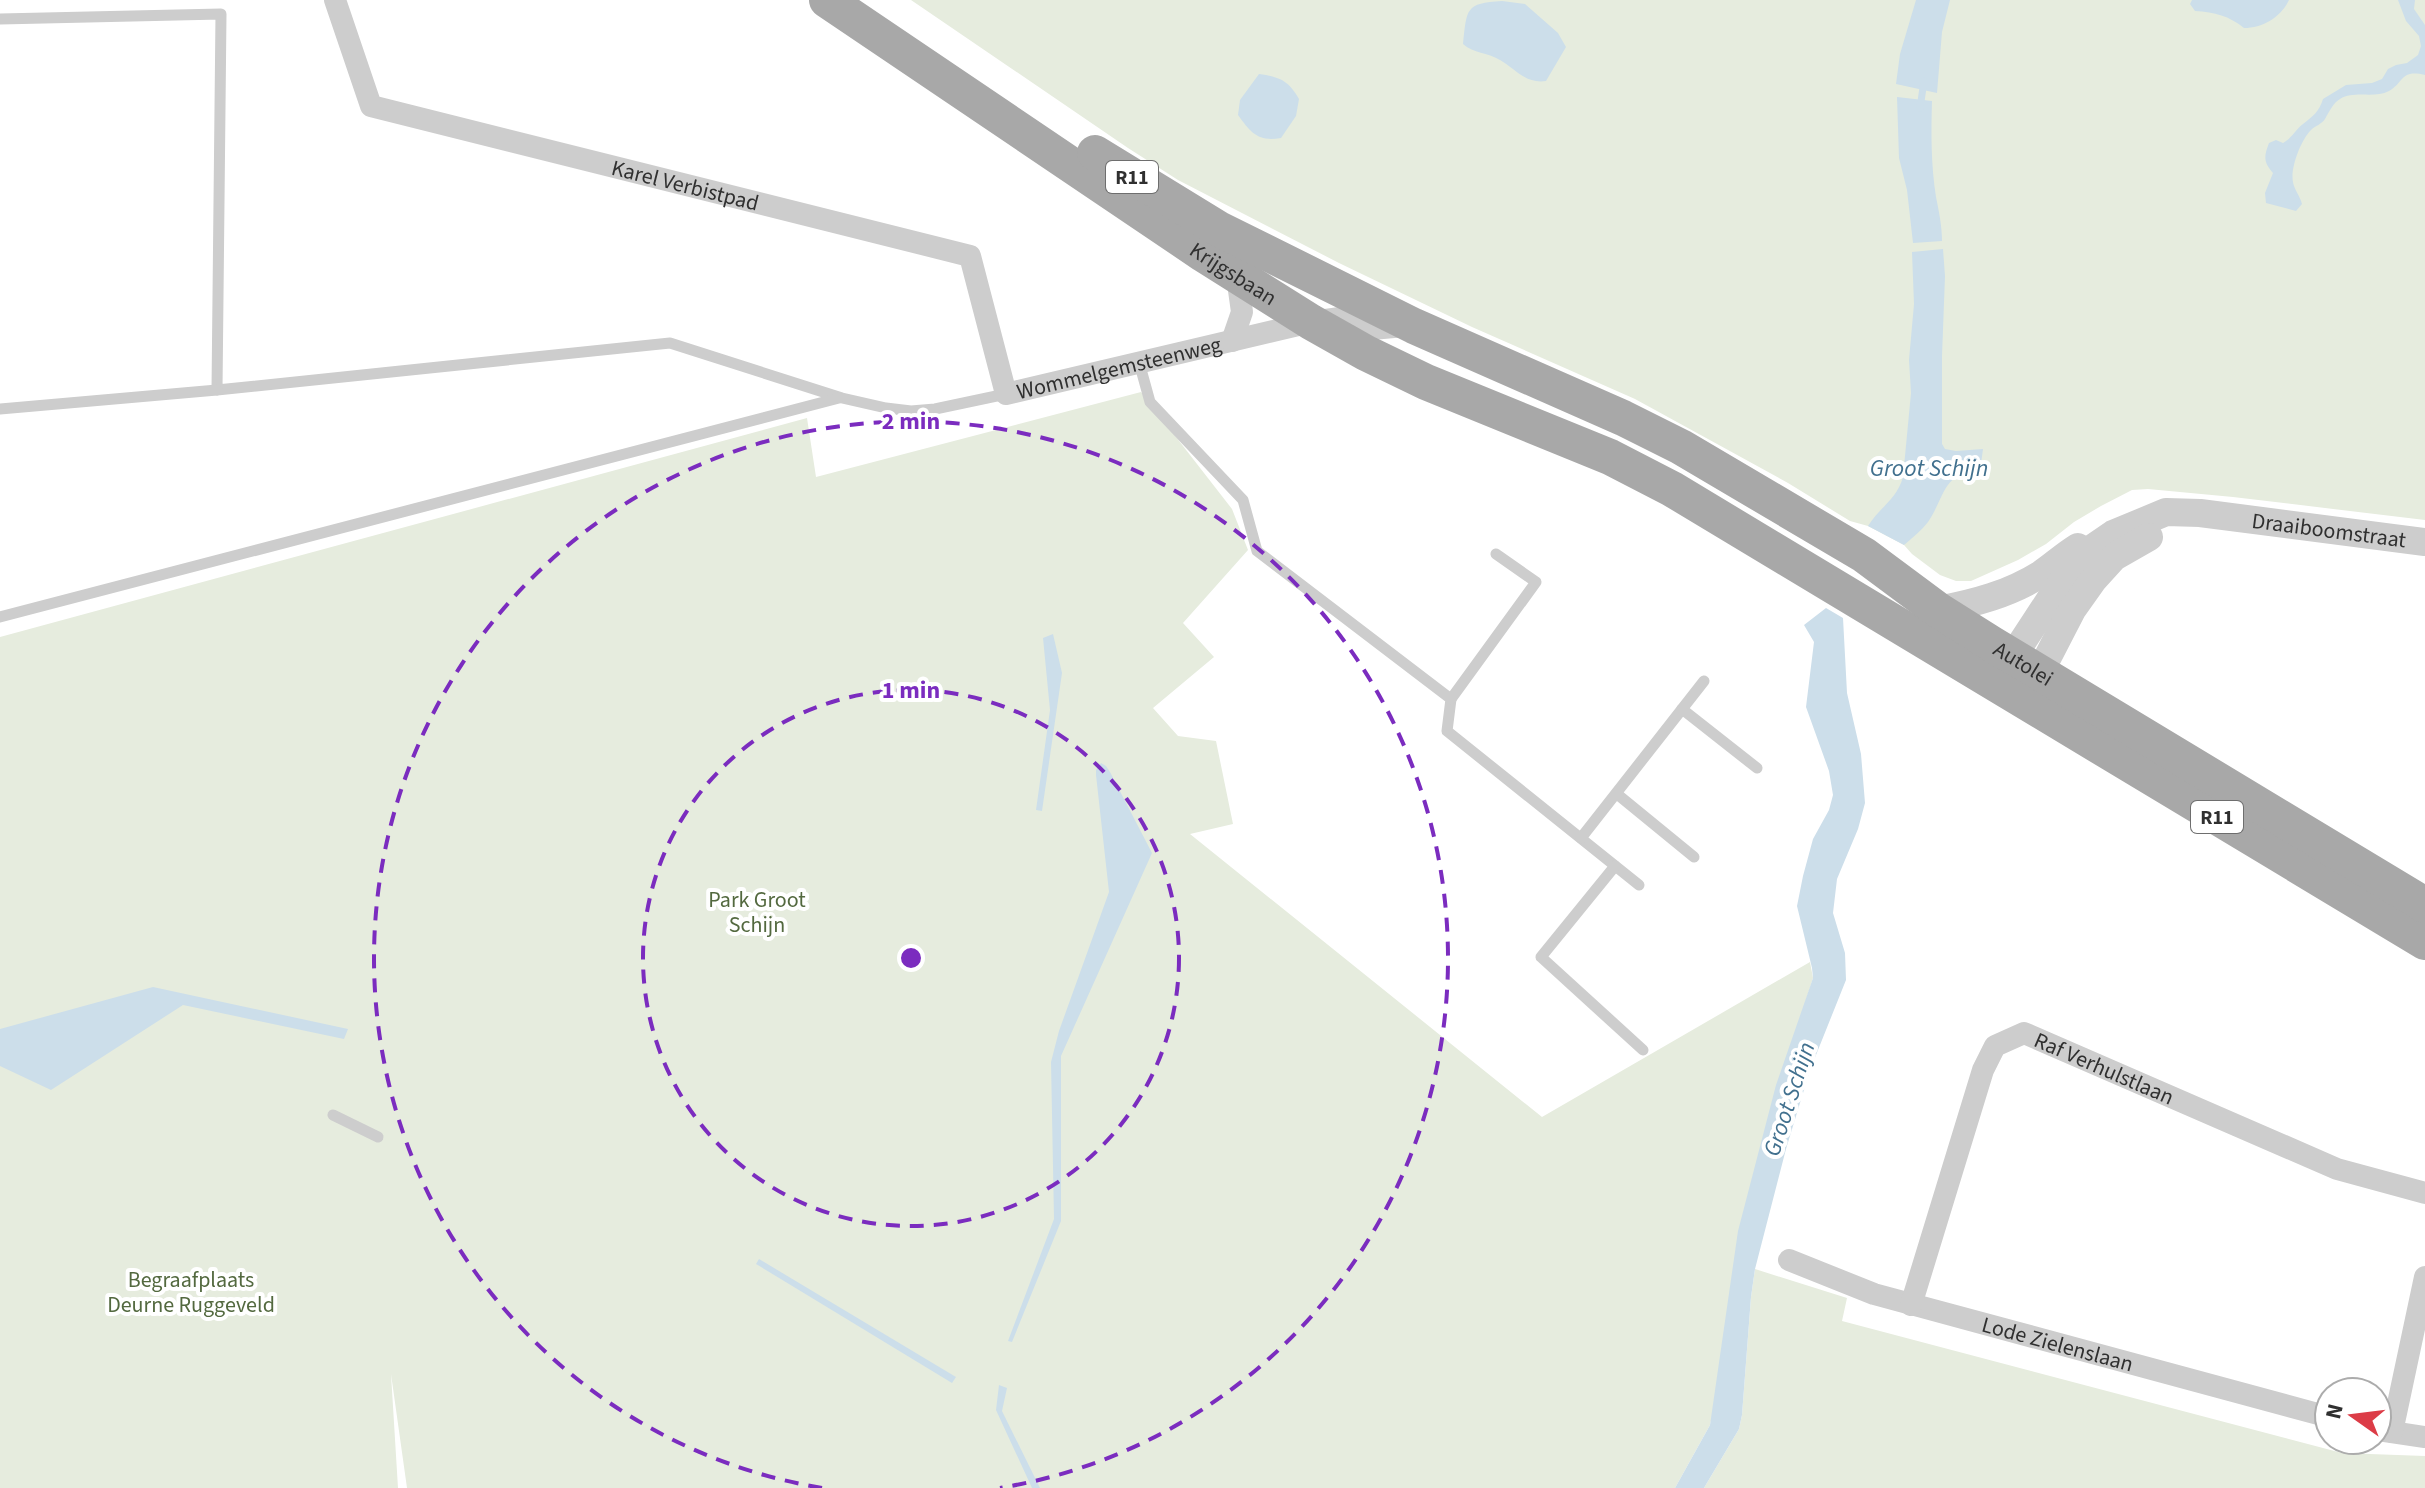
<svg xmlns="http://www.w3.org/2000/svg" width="2425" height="1488" font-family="'Source Sans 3',sans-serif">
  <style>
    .green { fill: #e6ecde }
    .water { fill: #ccdeea }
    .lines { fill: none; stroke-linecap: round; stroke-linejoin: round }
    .stream { stroke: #ccdeea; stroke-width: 7 }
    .service { stroke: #cdcdcd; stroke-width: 11 }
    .minor { stroke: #cdcdcd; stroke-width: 22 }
    .tertiary { stroke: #cdcdcd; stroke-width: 28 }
    .primary { stroke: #a8a8a8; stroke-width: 36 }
    .ring { fill: none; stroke: #7b2cbf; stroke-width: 4; stroke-dasharray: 14 10 }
    .labels { text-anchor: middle; stroke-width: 8; stroke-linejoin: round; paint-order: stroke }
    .shield { fill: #fff; stroke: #6e6e6e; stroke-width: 2 }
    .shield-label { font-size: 20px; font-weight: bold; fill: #303030 }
    .street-label { font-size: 22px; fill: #303030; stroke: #fff }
    .park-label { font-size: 22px; fill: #53693f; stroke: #fff }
    .water-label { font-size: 24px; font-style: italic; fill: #41708e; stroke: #fff }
    .centre { fill: #7b2cbf; stroke: #fff; stroke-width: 4 }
    .ring-label { font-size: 24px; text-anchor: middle; font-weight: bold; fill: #7b2cbf; stroke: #fff; stroke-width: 8; stroke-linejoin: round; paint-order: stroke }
  </style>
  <rect width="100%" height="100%" fill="#fff"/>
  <g class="green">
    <polygon points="911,0 2425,0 2425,520 2233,497 2148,489 2132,490 2101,506 2074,522 2046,544 2018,560 1971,581 1956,581 1940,575 1912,554 1904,545 1868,526 1850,521 1788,483 1635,399 1472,327 1339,263 1178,180 1128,148"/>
    <polygon points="1141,392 1232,509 1248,550 1183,623 1214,657 1153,708 1178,736 1216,741 1233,824 1190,834 1542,1117 1810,962 1813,978 1798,1025 1710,1425 1675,1488 407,1488 391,1374 398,1488 0,1488 0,637 807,418 816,477"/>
    <polygon points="1755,1269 1847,1298 1842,1321 2342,1453 2425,1456 2425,1488 1704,1488 1739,1429 1742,1415 1751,1297"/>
  </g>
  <g class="water">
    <polygon points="1916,0 1950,0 1942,32 1937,93 1896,84 1900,54"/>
    <path d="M2192,0H2289C2281,17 2263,28 2244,28C2229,16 2215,12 2195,11L2190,4Z"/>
    <path d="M2398,0H2415L2414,9L2425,25V75C2400,69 2404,83 2389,91C2374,99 2355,90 2340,99C2333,103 2329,112 2325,119C2322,124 2315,126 2311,130C2301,140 2290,168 2293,182C2294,189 2300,196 2302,204L2296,211L2266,203L2265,193L2273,173C2263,162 2264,156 2269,143L2276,140L2283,143C2292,138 2295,130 2303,124C2313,116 2319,112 2323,99L2346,85L2372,83L2382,79L2388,69L2396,65L2407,63L2418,55L2421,46L2419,36L2406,21Z"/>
    <path d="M1502,1L1525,4L1558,33L1566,47L1546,81C1525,84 1516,69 1500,60C1487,52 1474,54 1463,44C1467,9 1465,3 1502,1Z"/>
    <path d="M1259,74C1280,77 1288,80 1299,99L1296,116L1281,138C1258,142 1251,133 1238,115L1240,100Z"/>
    <path d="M1897,97L1932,101C1931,133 1931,165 1936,197C1939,212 1942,226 1942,241L1913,243L1907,190L1899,158Z"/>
    <path d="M1943,249L1945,276L1942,356V444L1945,449L1956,451L1983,449L1980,471C1943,471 1945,497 1928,522C1921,531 1912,538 1904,545L1868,526C1880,507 1897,499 1903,477L1911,393L1909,360L1914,304L1912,252Z"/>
    <polygon points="1826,608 1843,618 1847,693 1861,754 1865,803 1858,829 1837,879 1833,913 1845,953 1846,980 1810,1070 1786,1149 1755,1269 1751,1297 1742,1415 1739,1429 1704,1488 1675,1488 1710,1425 1738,1231 1776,1085 1813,978 1812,968 1797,906 1803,876 1813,839 1829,810 1833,795 1829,771 1806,707 1814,642 1804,625"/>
    <polygon points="1053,634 1062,673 1042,811 1036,810 1050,710 1043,638"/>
    <polygon points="1101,763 1106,766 1110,772 1152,853 1061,1056 1061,1221 1012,1342 1008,1341 1054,1219 1051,1062 1059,1031 1109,892 1096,775 1096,770"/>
    <polygon points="153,987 348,1029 344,1039 183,1005 51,1090 0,1066 0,1029"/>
    <polygon points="759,1259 956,1377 952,1383 756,1264"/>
    <polygon points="999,1385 1007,1388 1002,1411 1040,1488 1032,1488 996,1410"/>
  </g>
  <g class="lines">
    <polyline class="stream" points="1920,108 1924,81"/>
    <g class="service">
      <polyline points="0,19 221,14 217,390 670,343 842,398 886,408 911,411 935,409 1006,394"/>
      <polyline points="1139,362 1150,402 1243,500 1257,551 1451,699 1447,731 1639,885"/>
      <polyline points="0,409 217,390"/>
      <polyline points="0,617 839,398"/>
      <polyline points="1451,699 1536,582 1496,554"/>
      <polyline points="1682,709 1757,768"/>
      <polyline points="1617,794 1694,857"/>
      <polyline points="1581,838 1704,681"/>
      <polyline points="1615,866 1541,957 1643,1050"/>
      <polyline points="333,1115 378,1137"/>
    </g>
    <g class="minor">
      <path id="s1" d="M335,0L371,106L970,256L1006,394L1311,322L1340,318L1351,320L1372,329L1405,326"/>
      <polyline points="1232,341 1242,312 1237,276"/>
      <path id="s2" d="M1789,1260L1874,1294L2329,1417"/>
      <path id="s3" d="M1911,1305L1983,1070L1995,1046L2024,1033L2337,1169L2425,1193"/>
      <polyline points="2378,1430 2425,1437"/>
      <polyline points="2392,1432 2425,1277"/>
    </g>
    <g class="tertiary">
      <path d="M1938,610C1975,603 2009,594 2041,574C2054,565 2065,555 2078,547"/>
      <path id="s4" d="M2011,677L2013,656L2066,575L2094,547L2113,534L2166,512L2200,513L2425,542"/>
      <polyline points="2023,683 2040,672 2072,610 2094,579 2114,557 2149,537"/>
    </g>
    <g class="primary">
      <path id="s5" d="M827,0L1203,254L1311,322L1366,353L1426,382L1610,457L1672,489L2425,942"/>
      <path id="s6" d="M1095,153L1219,229L1414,326L1623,418L1681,447L1864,555L1938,610L1992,644L2425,905"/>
    </g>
  </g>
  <g class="ring">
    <circle cx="911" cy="958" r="268"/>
    <path d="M822 1488A537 537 0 1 1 1000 1488"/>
  </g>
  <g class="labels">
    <g class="shield">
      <rect x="1106" y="161" width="52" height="32" rx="6"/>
      <rect x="2191" y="801" width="52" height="32" rx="6"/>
    </g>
    <g class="shield-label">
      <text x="1132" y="184">R11</text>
      <text x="2217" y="824">R11</text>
    </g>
    <g class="street-label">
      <text dy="8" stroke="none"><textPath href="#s1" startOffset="436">Karel Verbistpad</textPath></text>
      <text dy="8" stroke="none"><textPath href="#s5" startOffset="490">Krijgsbaan</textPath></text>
      <text dy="8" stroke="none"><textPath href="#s1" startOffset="988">Wommelgemsteenweg</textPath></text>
      <text dy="8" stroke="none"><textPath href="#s4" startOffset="402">Draaiboomstraat</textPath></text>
      <text dy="8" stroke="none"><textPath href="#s6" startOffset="1062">Autolei</textPath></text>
      <text dy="8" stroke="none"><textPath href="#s3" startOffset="392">Raf Verhulstlaan</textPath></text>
      <text dy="8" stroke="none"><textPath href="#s2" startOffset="282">Lode Zielenslaan</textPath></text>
    </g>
    <g class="park-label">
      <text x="757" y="907">Park Groot<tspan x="757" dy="25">Schijn</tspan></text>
      <text x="191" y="1287">Begraafplaats<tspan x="191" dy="25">Deurne Ruggeveld</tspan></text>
    </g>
    <g class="water-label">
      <text x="1929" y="476">Groot Schijn</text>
      <text transform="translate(1789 1099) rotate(-72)" y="8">Groot Schijn</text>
    </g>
  </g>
  <circle cx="911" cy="958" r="12" class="centre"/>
  <g class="ring-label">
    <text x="911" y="429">2 min</text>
    <text x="911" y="698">1 min</text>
  </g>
  <g transform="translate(2353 1416) rotate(284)"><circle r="38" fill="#ffffff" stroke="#acacac" stroke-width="2"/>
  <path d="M0-6L14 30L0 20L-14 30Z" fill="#dc3c47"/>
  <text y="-12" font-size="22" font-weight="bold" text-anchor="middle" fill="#303030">N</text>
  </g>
</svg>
